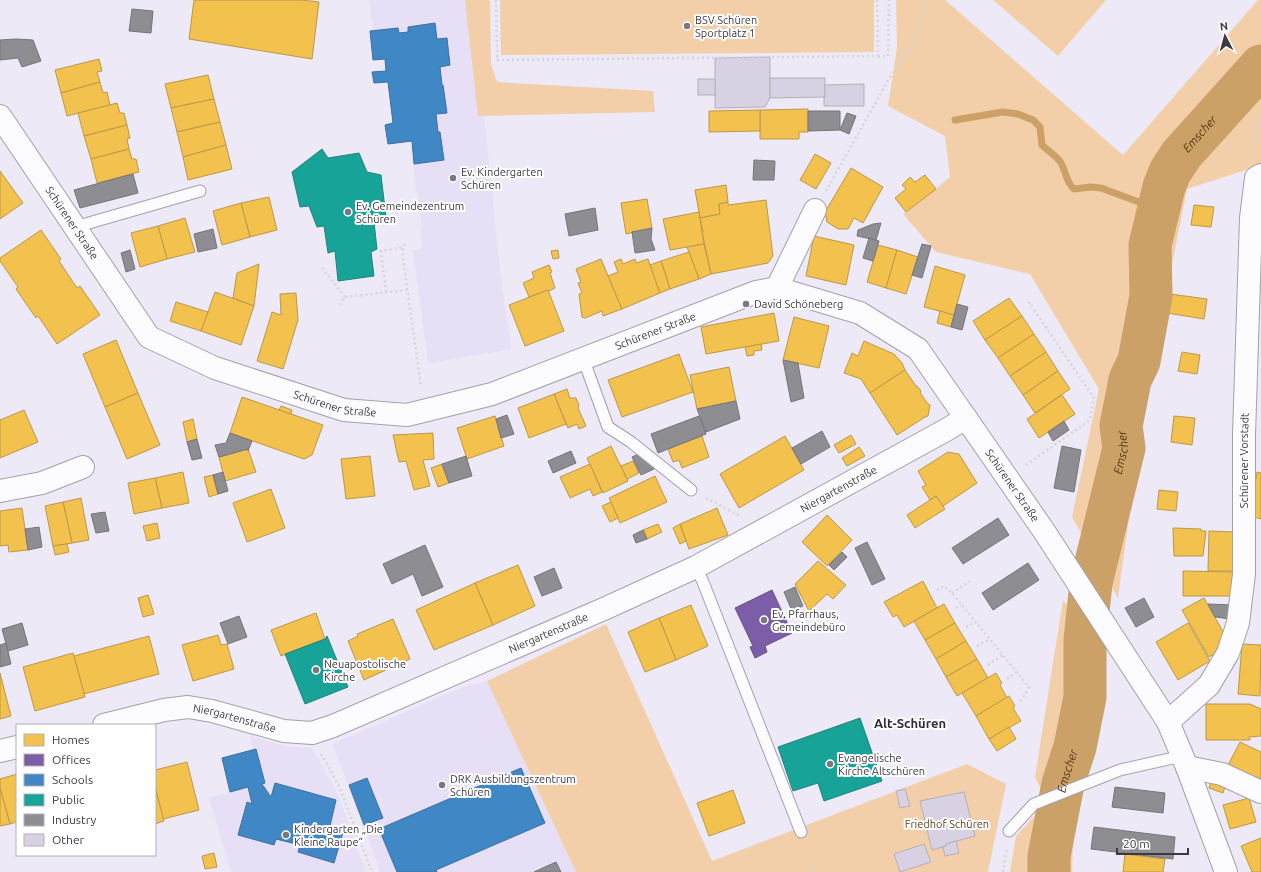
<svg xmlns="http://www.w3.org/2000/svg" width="1261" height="872" font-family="Ubuntu,sans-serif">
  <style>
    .built { fill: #e6dff5 }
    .green { fill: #f2cfa8 }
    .homes { fill: #f2c14e; stroke: #bb984a }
    .offices { fill: #7b5ea7; stroke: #685389 }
    .schools { fill: #3f88c5; stroke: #3e709e }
    .public { fill: #17a398; stroke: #22837e }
    .industry { fill: #8d8d92; stroke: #75747a }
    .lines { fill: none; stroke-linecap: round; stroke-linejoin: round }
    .stream { stroke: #cba168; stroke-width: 7 }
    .river { stroke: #cba168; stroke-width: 43 }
    .building { fill: #d8d1e3; stroke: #b3b0ba }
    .service-casing { stroke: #a4a0aa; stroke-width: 13 }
    .minor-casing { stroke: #a4a0aa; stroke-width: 24 }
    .path { stroke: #d6d5d8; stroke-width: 2.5; stroke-dasharray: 2 3; stroke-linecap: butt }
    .service { stroke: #fcfcfe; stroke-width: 11 }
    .minor { stroke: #fcfcfe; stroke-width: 22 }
    .poi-dot { fill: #7a7781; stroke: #fff; stroke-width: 1.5 }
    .labels { text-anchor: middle; stroke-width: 4; stroke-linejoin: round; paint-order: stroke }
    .poi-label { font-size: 11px; fill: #3c3942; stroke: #fff; text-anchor: start }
    .street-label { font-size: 11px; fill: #3c3942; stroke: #fff }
    .park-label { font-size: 11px; fill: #593f1d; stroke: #fff }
    .water-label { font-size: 12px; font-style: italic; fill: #503714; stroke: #fff }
    .quarter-label { font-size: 13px; font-weight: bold; fill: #302a3b; stroke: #fff }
  </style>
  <rect width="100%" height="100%" fill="#ede9f6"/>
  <g class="built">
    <polygon points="369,0 472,0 500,270 511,349 428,363 413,250 422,248 420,228 422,227 417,192 416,192 413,164 414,163 412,142 388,144 385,125 393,123 388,82 374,83 372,72 386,71 385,59 373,60 370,31 373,31"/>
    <polygon points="487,681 576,872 380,872 364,825 332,744 463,687"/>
    <polygon points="250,736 284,746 312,748 338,794 366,872 231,872 209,798 230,792 222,758 253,750"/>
  </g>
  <g class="green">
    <polygon points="465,0 490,0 491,64 497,82 653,91 655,112 478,116"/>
    <polygon points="500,0 874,0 874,52 501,55"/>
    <polygon points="896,0 945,0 1123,155 1258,0 1261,0 1261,165 1187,189 1146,394 1118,598 1072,517 1099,389 1030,274 936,252 903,214 936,189 950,177 945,136 888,106 897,48"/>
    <polygon points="993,0 1106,0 1058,56"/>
    <polygon points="1063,600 1092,639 1089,707 1075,780 1072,872 1010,872 1016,836 1040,810 1041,789 1035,777"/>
    <polygon points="606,624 712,861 967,764 1006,784 988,872 576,872 487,681"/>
  </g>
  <g class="homes">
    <polygon points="194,0 302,0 319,2 312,59 189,39"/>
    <polygon points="99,59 102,71 97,72 100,82 61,93 55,70"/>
    <polygon points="208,75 214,99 171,108 165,84"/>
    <polygon points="100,82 103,93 107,92 110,105 67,116 61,93"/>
    <polygon points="214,99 220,122 177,132 171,108"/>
    <polygon points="117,103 120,113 124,113 127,125 84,136 78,113"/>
    <polygon points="808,109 808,132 799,132 799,139 760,139 760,110"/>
    <polygon points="760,110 760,131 709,132 709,111"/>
    <polygon points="220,122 226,145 183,157 177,132"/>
    <polygon points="127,125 130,138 127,139 129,149 91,159 84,136"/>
    <polygon points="226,145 232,169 188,180 183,157"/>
    <polygon points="129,149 132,159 136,159 139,172 97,183 91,159"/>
    <polygon points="815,154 831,163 816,189 800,180"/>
    <polygon points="851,168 883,187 863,223 854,218 848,229 838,229 827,222 825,212"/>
    <polygon points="0,171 23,203 0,219"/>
    <polygon points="925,175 936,189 906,212 895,198 906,189 902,185 910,177 915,182"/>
    <polygon points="726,185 728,202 719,204 720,214 700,218 695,190"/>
    <polygon points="269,197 277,230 250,237 241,203"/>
    <polygon points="647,199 652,228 626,234 621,203"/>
    <polygon points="766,200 773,256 768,263 711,274 702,232 703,232 700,218 720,214 719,204 728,202 728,205"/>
    <polygon points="241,203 250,237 222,245 213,211"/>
    <polygon points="1194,205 1214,207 1211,227 1191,225"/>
    <polygon points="699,212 704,244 670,250 663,219"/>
    <polygon points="185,218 195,252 167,259 158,226"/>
    <polygon points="158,226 167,259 140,267 131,233"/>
    <polygon points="41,230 61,259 59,261 77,288 80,286 100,315 57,344 38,316 36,318 16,289 18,287 0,261 0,258"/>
    <polygon points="814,236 854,245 846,285 806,276"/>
    <polygon points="704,244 711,274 699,279 687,247"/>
    <polygon points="878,245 897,250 886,288 867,282"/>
    <polygon points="558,250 559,258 553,259 551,251"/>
    <polygon points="897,250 918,257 906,294 886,288"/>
    <polygon points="689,252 699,279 670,289 661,261"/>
    <polygon points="601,259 622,309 603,316 602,311 585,318 582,317 579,294 582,293 578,283 581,282 576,269"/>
    <polygon points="621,259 623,264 635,259 636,263 648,259 660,293 622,309 608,276 618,272 614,262"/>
    <polygon points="661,261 670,289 660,293 650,265"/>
    <polygon points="259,264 254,306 233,298 237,273"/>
    <polygon points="549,265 552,272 550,273 555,288 549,291 548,290 529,297 523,283 534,278 532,272"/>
    <polygon points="935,266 965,275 954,315 924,307"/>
    <polygon points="548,290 564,331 525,346 509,305"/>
    <polygon points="215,292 254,306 241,345 201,331"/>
    <polygon points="296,293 298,320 283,369 257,361 272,312 281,315 280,294"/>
    <polygon points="1170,294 1207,299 1204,319 1167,313"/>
    <polygon points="1009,298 1022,316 985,340 973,321"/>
    <polygon points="176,302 208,312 201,331 170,321"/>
    <polygon points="940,311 954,315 951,327 937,323"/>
    <polygon points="774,313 779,341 706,354 701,327"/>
    <polygon points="1022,316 1034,334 998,358 985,340"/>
    <polygon points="794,317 829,326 819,368 783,360"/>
    <polygon points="1034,334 1046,352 1010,376 998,358"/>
    <polygon points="116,340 138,393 105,407 83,354"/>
    <polygon points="864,341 894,354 902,363 905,370 870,393 861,379 844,373 852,353 858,356"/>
    <polygon points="761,344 762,350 754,351 754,355 747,356 745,347"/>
    <polygon points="1046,352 1058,371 1023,395 1010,376"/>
    <polygon points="1182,352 1200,355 1197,374 1178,371"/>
    <polygon points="679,354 693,392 622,417 608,380"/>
    <polygon points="729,367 736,401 697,409 690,375"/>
    <polygon points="905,370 916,386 917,386 921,391 920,392 927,403 930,405 928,416 925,417 897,435 870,393"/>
    <polygon points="1058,371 1070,389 1035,413 1023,395"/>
    <polygon points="567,389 570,398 576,398 579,405 578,408 586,426 579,429 577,424 568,428 554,394"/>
    <polygon points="138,393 160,445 127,459 105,407"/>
    <polygon points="554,394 566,424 529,438 518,408"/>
    <polygon points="1062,395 1075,414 1039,438 1027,419"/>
    <polygon points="242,397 323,425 312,455 304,459 230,433"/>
    <polygon points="281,406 292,410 291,414 279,410"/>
    <polygon points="24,410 38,442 0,458 0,420"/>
    <polygon points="495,416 504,446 467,459 457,428"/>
    <polygon points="1174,416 1195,418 1192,445 1171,442"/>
    <polygon points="193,419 197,439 187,442 183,422"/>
    <polygon points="433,433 434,459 423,460 430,486 414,490 406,461 399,462 393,435"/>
    <polygon points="851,435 856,444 839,453 834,445"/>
    <polygon points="702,436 709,457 682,468 679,460 673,462 668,449"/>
    <polygon points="785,436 804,470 739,508 720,474"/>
    <polygon points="611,446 628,481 603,493 587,458"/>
    <polygon points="859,447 865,456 847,466 842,458"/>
    <polygon points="248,449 256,472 225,481 219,457"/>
    <polygon points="948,452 959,454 977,483 943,506 936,496 930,500 922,487 926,485 918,471"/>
    <polygon points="370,456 375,496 346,499 341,459"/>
    <polygon points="633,461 639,473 627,479 621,466"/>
    <polygon points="442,464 449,483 438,487 431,468"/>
    <polygon points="590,464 602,492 593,496 590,489 570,498 560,477"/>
    <polygon points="183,472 189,503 162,508 155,478"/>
    <polygon points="1257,472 1261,473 1261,519 1250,516"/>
    <polygon points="213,475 218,494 209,497 204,477"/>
    <polygon points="655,476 667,502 620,523 609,498"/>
    <polygon points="155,478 162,508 134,514 128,483"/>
    <polygon points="271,489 285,528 247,542 233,503"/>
    <polygon points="1159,490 1178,492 1176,511 1157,509"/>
    <polygon points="936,496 945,509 915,528 907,515"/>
    <polygon points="81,498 89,540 72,543 63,502"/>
    <polygon points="63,502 72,543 53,546 45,506"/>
    <polygon points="611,502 618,518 610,522 602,506"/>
    <polygon points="22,508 28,550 9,552 8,545 0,546 0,511"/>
    <polygon points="717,508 728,535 689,549 680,524"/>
    <polygon points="827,515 852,540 827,566 802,542"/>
    <polygon points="157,523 160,538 147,541 143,526"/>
    <polygon points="658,524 662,532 647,539 643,530"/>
    <polygon points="680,524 686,541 680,544 673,528"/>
    <polygon points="1173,528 1201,529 1201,531 1206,531 1203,556 1174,556"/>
    <polygon points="1209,531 1236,532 1236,571 1208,571"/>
    <polygon points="67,544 69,552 55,555 53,546"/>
    <polygon points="818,561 846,585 833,599 827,594 809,611 795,584"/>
    <polygon points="518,565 535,606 493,625 475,583"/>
    <polygon points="1183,571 1233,572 1233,596 1183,596"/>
    <polygon points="923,581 937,608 904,627 897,615 893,617 884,602"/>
    <polygon points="475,583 493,625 434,650 416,610"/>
    <polygon points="148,595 154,614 143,617 138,598"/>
    <polygon points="1204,598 1226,637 1222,649 1209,657 1182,610"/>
    <polygon points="944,604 955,623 925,640 914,621"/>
    <polygon points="691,605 708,646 676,660 659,618"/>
    <polygon points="316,613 325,639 281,656 271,630"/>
    <polygon points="659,618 676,660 645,672 628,632"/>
    <polygon points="393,619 410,659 364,680 348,641 358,636 357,634"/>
    <polygon points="955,623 966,641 936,659 925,640"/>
    <polygon points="1188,623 1210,661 1178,680 1156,642"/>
    <polygon points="218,635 221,645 227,644 234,669 193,681 182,645"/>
    <polygon points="149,636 159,674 84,694 74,656"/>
    <polygon points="966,641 977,659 946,677 936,659"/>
    <polygon points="1242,644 1261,645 1260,696 1238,694"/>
    <polygon points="73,653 85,697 35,711 23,667"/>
    <polygon points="977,659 988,678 957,696 946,677"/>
    <polygon points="0,673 11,716 0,719"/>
    <polygon points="996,673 1002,683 1000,685 1007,698 976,716 962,693"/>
    <polygon points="1009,696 1015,706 1013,708 1021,721 989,739 976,716"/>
    <polygon points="1206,704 1250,704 1261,709 1261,736 1249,737 1250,740 1206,740"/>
    <polygon points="1009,727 1016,739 997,751 989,739"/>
    <polygon points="1240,742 1261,752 1261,786 1226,769"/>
    <polygon points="187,762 199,810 163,819 155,785 155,770"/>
    <polygon points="17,774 17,822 10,824 0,788 0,779"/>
    <polygon points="1212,779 1226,784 1223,793 1209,788"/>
    <polygon points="155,787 164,821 155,824"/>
    <polygon points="0,788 10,824 0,826"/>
    <polygon points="733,790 745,823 709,836 697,803"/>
    <polygon points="1249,798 1256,822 1230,829 1223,805"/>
    <polygon points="1261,838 1261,872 1252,872 1241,846"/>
    <polygon points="214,853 217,867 205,869 202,856"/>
    <polygon points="1125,854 1165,859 1163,872 1123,872"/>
  </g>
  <polygon class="offices" points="772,590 792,633 765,646 767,652 755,658 750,647 753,646 735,608"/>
  <g class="schools">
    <polygon points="435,23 437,39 447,38 450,65 440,67 442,85 443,85 447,113 436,114 438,132 440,132 444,160 414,164 412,141 388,144 385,125 393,123 388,82 374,83 372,72 386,71 385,59 373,60 370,31 398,28 399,33 408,32 408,27"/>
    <polygon points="256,749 265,783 262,784 271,797 275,783 336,800 330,826 344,829 334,863 298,852 300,845 276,839 274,845 238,835 247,802 252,804 248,787 230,792 222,758"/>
    <polygon points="521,768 545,823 436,870 437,872 397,872 379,829"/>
    <polygon points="367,778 383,818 364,825 349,785"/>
  </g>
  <g class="public">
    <polygon points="322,149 328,158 359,153 367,172 381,175 386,217 374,222 377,249 371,252 374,276 338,281 335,251 328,253 324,226 317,227 309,206 300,207 292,172"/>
    <polygon points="327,636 348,687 305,704 285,654 325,639"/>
    <polygon points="860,718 882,781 824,801 818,783 793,791 778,747"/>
  </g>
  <g class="industry">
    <polygon points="132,9 153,11 151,33 129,31"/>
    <polygon points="16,39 33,40 41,61 22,67 18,58 0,60 0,40"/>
    <polygon points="808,111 840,111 840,130 808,131"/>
    <polygon points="847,113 856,116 849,134 840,130"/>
    <polygon points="754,160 775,161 774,180 753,180"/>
    <polygon points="133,174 138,193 80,208 74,190"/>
    <polygon points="595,208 598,230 569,236 565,214"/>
    <polygon points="881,223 876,240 857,236 858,230 873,224"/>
    <polygon points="652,228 651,239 655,250 635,253 632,232"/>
    <polygon points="213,229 217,248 198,252 194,234"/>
    <polygon points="869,238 879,241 873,261 863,258"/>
    <polygon points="922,244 931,246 922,278 912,275"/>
    <polygon points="130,250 135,269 126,272 121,253"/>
    <polygon points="957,304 968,307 962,330 951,327"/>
    <polygon points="783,360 798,363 804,398 791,402"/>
    <polygon points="736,401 740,419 706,432 697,409"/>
    <polygon points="507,415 514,434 501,438 496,419"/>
    <polygon points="699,416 706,434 658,453 651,434"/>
    <polygon points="1064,421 1069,430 1053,441 1048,432"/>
    <polygon points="822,431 830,447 801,464 792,448"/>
    <polygon points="230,433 252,441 248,451 248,449 219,457 215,445 226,443"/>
    <polygon points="197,439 202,458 192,460 187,442"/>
    <polygon points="1062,446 1081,450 1074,492 1054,488"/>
    <polygon points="571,451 576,463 553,473 548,461"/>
    <polygon points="641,453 654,469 641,475 632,457"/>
    <polygon points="466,456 472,476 449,483 442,464"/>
    <polygon points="223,472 228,491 218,494 213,475"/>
    <polygon points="105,512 109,531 96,533 91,514"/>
    <polygon points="998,518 1009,535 963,564 952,548"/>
    <polygon points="39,527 42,547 28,550 25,529"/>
    <polygon points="643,530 647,539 636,543 633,535"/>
    <polygon points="867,542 885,579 872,585 855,548"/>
    <polygon points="425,545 443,587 422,596 413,574 392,584 383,564"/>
    <polygon points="842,552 847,557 834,570 829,565"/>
    <polygon points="1028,563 1039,580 993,610 982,593"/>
    <polygon points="554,568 562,588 542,596 534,577"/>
    <polygon points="795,587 803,606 792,611 784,592"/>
    <polygon points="1144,598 1154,617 1136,627 1125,608"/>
    <polygon points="1208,604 1232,605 1231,619 1215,617"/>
    <polygon points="239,616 247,637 228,644 220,623"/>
    <polygon points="22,623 28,645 8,651 2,629"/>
    <polygon points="6,643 11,664 0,667 0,645"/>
    <polygon points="1115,787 1165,793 1163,813 1112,807"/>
    <polygon points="1094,827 1175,837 1173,859 1091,849"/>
    <polygon points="556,862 561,872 534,872"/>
  </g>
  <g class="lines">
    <path class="stream" d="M955,120L1003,112L1018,114L1033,120L1040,127L1042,145C1048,151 1057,156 1061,163C1066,171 1066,183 1074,189L1091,187L1101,188L1158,209"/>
    <path class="river" id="s1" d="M1049,872V856L1063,784L1075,747L1085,697V640L1091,583L1124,448L1121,426L1130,380L1139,361L1151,296L1150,245L1164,187L1170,172L1181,155L1261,66"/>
  </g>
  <g class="building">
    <polygon points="770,57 770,98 765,107 715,108 715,58"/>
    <polygon points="770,78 825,78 825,97 770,98"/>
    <rect x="698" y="79" width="17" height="16"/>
    <polygon points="864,84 864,106 824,106 824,97 825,97 825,85"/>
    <polygon points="905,789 910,806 900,808 896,791"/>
    <polygon points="964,792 975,836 946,844 946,846 932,850 920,801"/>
    <polygon points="956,841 959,853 945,856 943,847 946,846 946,844"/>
    <polygon points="924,844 931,862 900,872 894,854"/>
  </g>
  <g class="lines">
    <defs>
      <g id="service">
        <polyline points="75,227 200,191"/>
        <polyline points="583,358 608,427 631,442 691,490"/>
        <polyline points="696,567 703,582 801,832"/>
        <polyline points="1009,831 1034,804 1120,770 1182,756"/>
      </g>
      <g id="minor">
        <path id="s2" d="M0,116L149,337L215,368L344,410L407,415L492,394L756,292L777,288L860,313L918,349L1044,531L1168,722L1187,767L1226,872"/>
        <polyline points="777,288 815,210"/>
        <polyline points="0,491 42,483 83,467"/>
        <path id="s3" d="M1168,722L1209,685L1228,653L1238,623L1244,574V435L1251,218L1256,178L1261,175"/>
        <path id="s4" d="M104,725L164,710L188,707L212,711L284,731L312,733L333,726L606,608L696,567L946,430L966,418"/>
        <polyline points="0,751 17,747"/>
        <polyline points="1187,767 1222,774 1261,792"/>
      </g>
    </defs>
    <use href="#service" class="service-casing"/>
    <use href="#minor" class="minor-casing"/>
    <g class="path">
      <polyline points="496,0 497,60 878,56 877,0"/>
      <polyline points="878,56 888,56 889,0"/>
      <polyline points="1253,153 1255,132 1261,116"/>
      <polyline points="826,191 894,70 914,43 925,0"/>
      <polyline points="405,244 402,251 421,387"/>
      <polyline points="322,268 345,297"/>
      <polyline points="386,292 381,251 404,247"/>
      <polyline points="340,305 345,297 407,290"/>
      <polyline points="1026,465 1090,420 1094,398 1028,301"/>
      <polyline points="706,498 740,516"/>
      <polyline points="937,590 944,586 952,593 1029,687 1019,704"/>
      <polyline points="952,593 970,581"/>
      <polyline points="956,608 961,605"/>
      <polyline points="966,627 975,622"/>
      <polyline points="977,646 990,639"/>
      <polyline points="988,665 1003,655"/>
      <polyline points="1007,679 1016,672"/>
      <polyline points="321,754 339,786 372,872"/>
      <polyline points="813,869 814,872"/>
      <polyline points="1003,872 1007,847"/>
    </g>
    <use href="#service" class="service"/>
    <use href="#minor" class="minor"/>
  </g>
  <g class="poi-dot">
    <circle cx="687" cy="26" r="4"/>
    <circle cx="453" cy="178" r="4"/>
    <circle cx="348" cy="212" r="4"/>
    <circle cx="746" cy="304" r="4"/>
    <circle cx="764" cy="620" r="4"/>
    <circle cx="316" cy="670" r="4"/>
    <circle cx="830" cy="764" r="4"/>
    <circle cx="442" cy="785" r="4"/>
    <circle cx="286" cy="835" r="4"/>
  </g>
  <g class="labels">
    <g class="poi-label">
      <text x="695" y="24">BSV Schüren<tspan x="695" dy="13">Sportplatz 1</tspan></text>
      <text x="461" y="176">Ev. Kindergarten<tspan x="461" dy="13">Schüren</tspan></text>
      <text x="356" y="210">Ev. Gemeindezentrum<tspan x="356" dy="13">Schüren</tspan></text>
      <text x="754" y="308">David Schöneberg</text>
      <text x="772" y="618">Ev. Pfarrhaus,<tspan x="772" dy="13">Gemeindebüro</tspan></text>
      <text x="324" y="668">Neuapostolische<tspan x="324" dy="13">Kirche</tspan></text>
      <text x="838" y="762">Evangelische<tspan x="838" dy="13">Kirche Altschüren</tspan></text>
      <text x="450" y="783">DRK Ausbildungszentrum<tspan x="450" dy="13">Schüren</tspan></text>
      <text x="294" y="833">Kindergarten „Die<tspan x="294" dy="13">Kleine Raupe“</tspan></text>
    </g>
    <g class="street-label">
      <text dy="4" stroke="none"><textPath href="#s2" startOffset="129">Schürener Straße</textPath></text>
      <text dy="4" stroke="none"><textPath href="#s2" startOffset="801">Schürener Straße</textPath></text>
      <text dy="4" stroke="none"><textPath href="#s2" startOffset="465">Schürener Straße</textPath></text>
      <text dy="4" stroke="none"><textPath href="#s3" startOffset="287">Schürener Vorstadt</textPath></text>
      <text dy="4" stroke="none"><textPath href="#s2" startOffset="1251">Schürener Straße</textPath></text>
      <text dy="4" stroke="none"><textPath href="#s4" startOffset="794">Niergartenstraße</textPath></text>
      <text dy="4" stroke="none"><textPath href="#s4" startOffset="470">Niergartenstraße</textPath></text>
      <text dy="4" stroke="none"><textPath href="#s4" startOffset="134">Niergartenstraße</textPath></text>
    </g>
    <g class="park-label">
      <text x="947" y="828">Friedhof Schüren</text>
    </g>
    <g class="water-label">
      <text dy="4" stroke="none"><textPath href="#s1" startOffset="764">Emscher</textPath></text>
      <text dy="4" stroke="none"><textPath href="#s1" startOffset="428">Emscher</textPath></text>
      <text dy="4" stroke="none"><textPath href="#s1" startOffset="103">Emscher</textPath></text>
    </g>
    <g class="quarter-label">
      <text x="910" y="728">Alt-Schüren</text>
    </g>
  </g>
  <rect x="16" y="724" width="140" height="132" fill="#ffffff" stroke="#b1b0b3"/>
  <rect x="24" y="734" width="20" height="12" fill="#f2c14e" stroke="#b1b0b3"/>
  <text x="52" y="744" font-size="12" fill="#3c3942">Homes</text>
  <rect x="24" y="754" width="20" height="12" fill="#7b5ea7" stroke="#b1b0b3"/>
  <text x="52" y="764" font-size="12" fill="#3c3942">Offices</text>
  <rect x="24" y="774" width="20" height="12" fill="#3f88c5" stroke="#b1b0b3"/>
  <text x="52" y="784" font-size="12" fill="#3c3942">Schools</text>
  <rect x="24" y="794" width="20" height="12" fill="#17a398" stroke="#b1b0b3"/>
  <text x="52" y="804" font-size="12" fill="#3c3942">Public</text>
  <rect x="24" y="814" width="20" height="12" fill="#8d8d92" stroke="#b1b0b3"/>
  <text x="52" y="824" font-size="12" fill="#3c3942">Industry</text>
  <rect x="24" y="834" width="20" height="12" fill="#d8d1e3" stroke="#b1b0b3"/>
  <text x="52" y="844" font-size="12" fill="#3c3942">Other</text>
  <g transform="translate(1225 36) rotate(354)" stroke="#ffffff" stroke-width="3" paint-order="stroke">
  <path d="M0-3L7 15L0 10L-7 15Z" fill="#3c3942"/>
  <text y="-6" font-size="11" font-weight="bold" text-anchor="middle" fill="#3c3942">N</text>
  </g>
  <path d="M1117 848v6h71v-6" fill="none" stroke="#3c3942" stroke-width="2"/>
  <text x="1123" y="848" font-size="12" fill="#3c3942" stroke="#ffffff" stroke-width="3" paint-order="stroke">20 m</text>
</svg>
